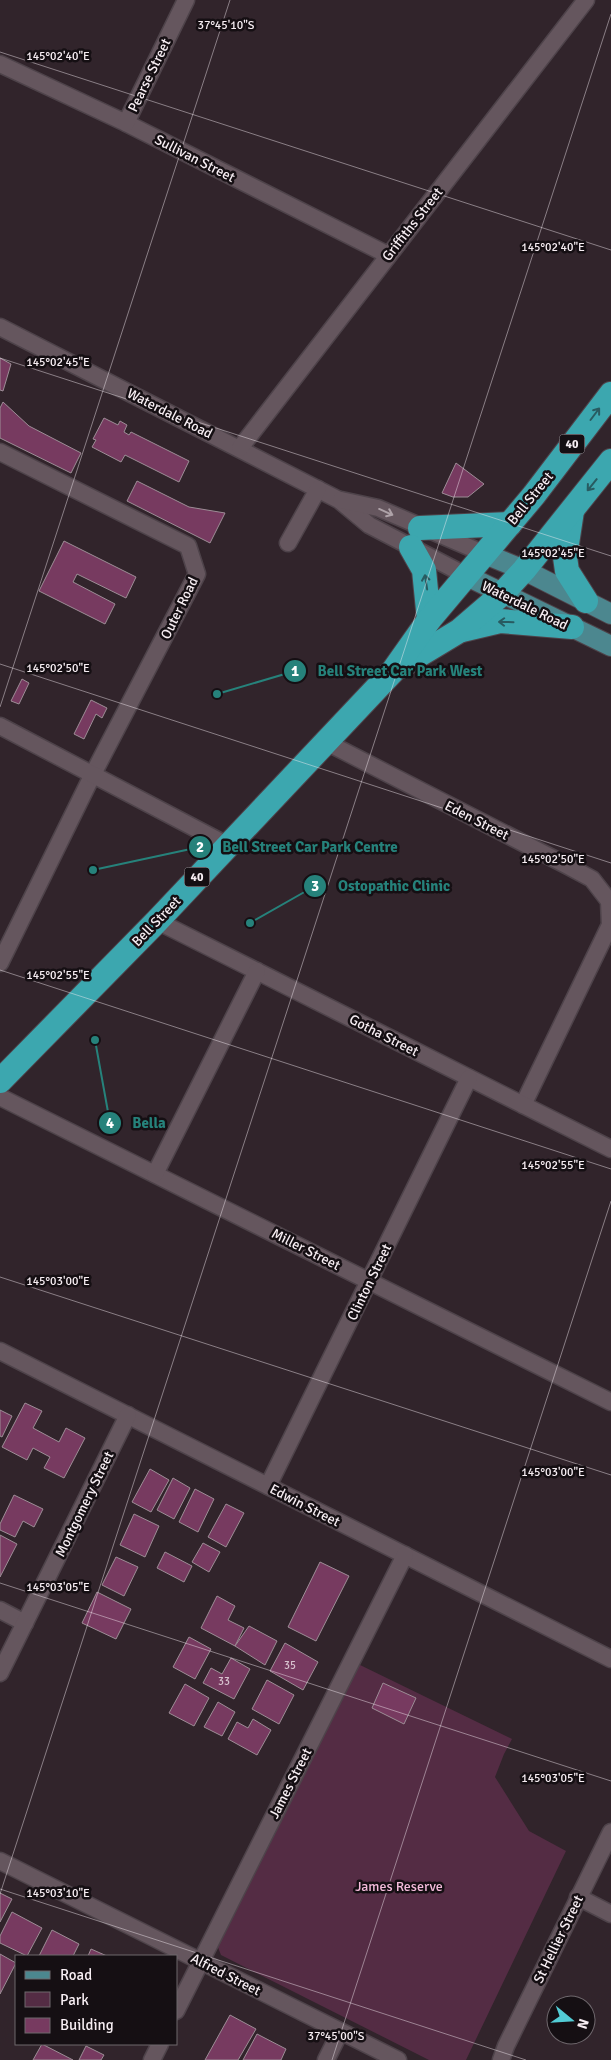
<svg xmlns="http://www.w3.org/2000/svg" width="611" height="2060" font-family="Signika,sans-serif">
  <style>
    .green { fill: #542c44 }
    .building { fill: #773a60; stroke: #9d8d96 }
    .lines { fill: none; stroke-linecap: round; stroke-linejoin: round }
    .minor-casing { stroke: #4e434a; stroke-width: 19 }
    .major-casing { stroke: #4e434a; stroke-width: 22 }
    .highway-casing { stroke: #4e434a; stroke-width: 26 }
    .minor { stroke: #65565e; stroke-width: 16 }
    .major { stroke: #4c878f; stroke-width: 20 }
    .highway { stroke: #3ca7af; stroke-width: 24 }
    .oneway { stroke: #285b61 }
    .oneway2 { stroke: #aea2a8 }
    .ticks { fill: none; stroke: #f7eef3; stroke-width: 1; stroke-opacity: 0.45 }
    .labels { text-anchor: middle; stroke-width: 5; stroke-linejoin: round; paint-order: stroke }
    .number-label { font-size: 11px; fill: #d7c1ce }
    .shield { fill: #150f13; stroke: #b3abb0; stroke-width: 1 }
    .shield-label { font-size: 12px; font-weight: bold; fill: #f7eef3 }
    .street-label { font-size: 14px; fill: #f7eef3; stroke: #150f13 }
    .park-label { font-size: 14px; fill: #f4bbdb; stroke: #150f13 }
    .ticks-label { font-size: 12px; text-anchor: middle; fill: #f7eef3; stroke: #150f13; stroke-width: 5; stroke-linejoin: round; paint-order: stroke }
    .leader { fill: none; stroke: #26827b; stroke-width: 2 }
    .callout-dot { fill: #26827b; stroke: #150f13; stroke-width: 2 }
    .mark-label { font-size: 15px; text-anchor: middle; font-weight: bold; fill: #fff }
    .callout-label { font-size: 15px; text-anchor: middle; font-weight: bold; fill: #26827b; stroke: #150f13; stroke-width: 5; stroke-linejoin: round; paint-order: stroke }
  </style>
  <rect width="100%" height="100%" fill="#31242b"/>
  <polygon class="green" points="358,1664 512,1739 504,1754 495,1777 529,1831 566,1851 466,2060 429,2060 221,1955 217,1945"/>
  <g class="building">
    <polygon points="0,358 11,364 3,391 0,390"/>
    <polygon points="3,402 29,426 81,453 71,473 0,438 0,408"/>
    <polygon points="104,418 118,425 120,421 127,425 124,432 129,435 131,432 189,461 179,482 125,455 121,462 92,447 96,440 93,439"/>
    <polygon points="456,463 484,484 468,497 453,497 442,493"/>
    <polygon points="137,481 189,507 225,513 210,543 127,501"/>
    <polygon points="64,541 136,577 126,598 77,574 73,582 115,604 105,624 39,591"/>
    <polygon points="22,679 29,683 19,704 11,701"/>
    <polygon points="91,700 107,708 102,718 96,714 84,739 74,734"/>
    <polygon points="25,1403 42,1411 33,1428 59,1442 66,1428 85,1438 64,1478 44,1468 50,1457 33,1448 27,1460 2,1447"/>
    <polygon points="0,1410 12,1416 2,1437 0,1436"/>
    <polygon points="150,1469 169,1480 151,1512 132,1502"/>
    <polygon points="173,1478 190,1488 174,1519 157,1510"/>
    <polygon points="195,1489 214,1499 198,1532 179,1522"/>
    <polygon points="14,1495 43,1509 34,1527 23,1521 15,1537 0,1530 0,1524"/>
    <polygon points="226,1504 244,1513 226,1547 208,1537"/>
    <polygon points="134,1514 159,1526 145,1557 120,1545"/>
    <polygon points="0,1535 17,1544 0,1577"/>
    <polygon points="203,1543 220,1552 209,1572 192,1562"/>
    <polygon points="165,1552 192,1566 184,1582 157,1568"/>
    <polygon points="116,1557 138,1567 124,1596 102,1585"/>
    <polygon points="320,1562 349,1576 316,1641 288,1627"/>
    <polygon points="97,1592 131,1609 116,1639 82,1623"/>
    <polygon points="217,1596 235,1606 228,1620 244,1628 235,1646 201,1628"/>
    <polygon points="249,1626 277,1641 265,1665 235,1646"/>
    <polygon points="189,1637 211,1649 195,1679 173,1667"/>
    <polygon points="285,1643 318,1662 303,1690 270,1671"/>
    <polygon points="231,1658 250,1669 234,1699 203,1683 211,1668 222,1674"/>
    <polygon points="267,1680 294,1695 279,1724 252,1709"/>
    <polygon points="383,1683 416,1698 404,1724 372,1708"/>
    <polygon points="185,1684 209,1698 194,1726 169,1713"/>
    <polygon points="218,1702 235,1712 222,1736 204,1727"/>
    <polygon points="253,1719 271,1730 257,1755 228,1739 237,1722 248,1728"/>
    <polygon points="0,1893 12,1899 0,1922"/>
    <polygon points="12,1912 42,1928 27,1956 0,1943 0,1936"/>
    <polygon points="52,1930 79,1944 73,1956 39,1956"/>
    <polygon points="91,1949 107,1956 88,1956"/>
    <polygon points="0,1954 16,1963 0,1994"/>
    <polygon points="230,2015 256,2029 238,2060 205,2060"/>
    <polygon points="257,2034 286,2049 281,2060 243,2060"/>
    <polygon points="42,2044 73,2060 33,2060"/>
    <polygon points="86,2046 104,2055 101,2060 79,2060"/>
  </g>
  <g class="lines">
    <defs>
      <g id="minor">
        <polyline points="0,64 126,123 388,255"/>
        <polyline points="126,123 186,0"/>
        <polyline points="0,327 339,500 369,525 467,576"/>
        <polyline points="240,448 586,0"/>
        <polyline points="0,452 188,546 197,574 93,774 0,963"/>
        <polyline points="341,500 378,508 485,554"/>
        <polyline points="288,543 318,489"/>
        <polyline points="0,726 227,845"/>
        <polyline points="326,742 566,865 592,879 609,901 610,925 523,1105"/>
        <polyline points="157,921 611,1149"/>
        <polyline points="0,1097 611,1402"/>
        <polyline points="155,1174 257,971"/>
        <polyline points="0,1351 611,1659"/>
        <polyline points="268,1486 469,1078"/>
        <polyline points="0,1610 25,1623"/>
        <polyline points="0,1673 128,1415"/>
        <polyline points="0,1861 398,2060"/>
        <polyline points="578,1897 611,1914"/>
        <polyline points="176,2011 405,1555"/>
        <polyline points="152,2060 160,2044"/>
        <polyline points="326,2060 340,2032"/>
        <polyline points="501,2060 506,2046 611,1832"/>
      </g>
      <g id="major">
        <polyline points="485,554 524,570 611,614"/>
        <polyline points="467,576 611,646"/>
      </g>
      <g id="highway">
        <polyline points="572,511 565,557 567,571 586,601"/>
        <polyline points="420,528 510,524"/>
        <polyline points="411,547 424,570 429,620"/>
        <polyline points="462,630 500,621 572,627"/>
        <polyline points="401,666 459,631 502,594 524,570 611,461"/>
        <polyline points="0,1081 157,921 393,671 429,620 534,495 611,394"/>
      </g>
    </defs>
    <use href="#minor" class="minor-casing"/>
    <use href="#major" class="major-casing"/>
    <use href="#highway" class="highway-casing"/>
    <use href="#minor" class="minor"/>
    <use href="#major" class="major"/>
    <use href="#highway" class="highway"/>
  </g>
  <defs><path id="oneway-shaft" d="M-6 0H5M1.5-3L5.5 0L1.5 3" fill="none" stroke-width="1.6" stroke-linecap="round" stroke-linejoin="round" transform="scale(1.25)"/></defs>
  <g class="oneway">
    <use href="#oneway-shaft" transform="translate(595 414) rotate(-53)"/>
    <use href="#oneway-shaft" transform="translate(592 485) rotate(129)"/>
    <use href="#oneway-shaft" transform="translate(426 582) rotate(-99)"/>
    <use href="#oneway-shaft" transform="translate(506 622) rotate(-179)"/>
  </g>
  <use class="oneway2" href="#oneway-shaft" transform="translate(386 512) rotate(24)"/>
  <path class="ticks" d="M0,52L611,250M0,358L611,556M0,664L611,863M0,707L230,0M0,970L611,1169M0,1277L611,1475M0,1583L611,1781M0,1889L526,2060M0,1894L611,14M332,2060L611,1201"/>
  <g class="labels">
    <g class="number-label">
      <text x="290" y="1669">35</text>
      <text x="224" y="1685">33</text>
    </g>
    <g class="shield">
      <rect x="559.5" y="434.5" width="25" height="19" rx="4"/>
      <rect x="184.5" y="867.5" width="25" height="19" rx="4"/>
    </g>
    <g class="shield-label">
      <text x="572" y="448">40</text>
      <text x="197" y="881">40</text>
    </g>
    <g class="street-label">
      <text transform="translate(149 75) rotate(-64)" y="5">Pearse Street</text>
      <text transform="translate(195 158) rotate(27)" y="5">Sullivan Street</text>
      <text transform="translate(412 224) rotate(-52)" y="5">Griffiths Street</text>
      <text transform="translate(170 413) rotate(27)" y="5">Waterdale Road</text>
      <text transform="translate(530 498) rotate(-51)" y="5">Bell Street</text>
      <text transform="translate(525 605) rotate(26)" y="5">Waterdale Road</text>
      <text transform="translate(179 608) rotate(-64)" y="5">Outer Road</text>
      <text transform="translate(477 820) rotate(27)" y="5">Eden Street</text>
      <text transform="translate(156 921) rotate(-46)" y="5">Bell Street</text>
      <text transform="translate(384 1035) rotate(27)" y="5">Gotha Street</text>
      <text transform="translate(306 1249) rotate(27)" y="5">Miller Street</text>
      <text transform="translate(369 1282) rotate(-64)" y="5">Clinton Street</text>
      <text transform="translate(84 1504) rotate(-64)" y="5">Montgomery Street</text>
      <text transform="translate(305 1505) rotate(27)" y="5">Edwin Street</text>
      <text transform="translate(290 1783) rotate(-63)" y="5">James Street</text>
      <text transform="translate(558 1939) rotate(-64)" y="5">St Hellier Street</text>
      <text transform="translate(226 1974) rotate(27)" y="5">Alfred Street</text>
    </g>
    <g class="park-label">
      <text x="399" y="1891">James Reserve</text>
    </g>
  </g>
  <g class="ticks-label">
    <text x="226" y="29">37°45'10"S</text>
    <text x="58" y="60">145°02'40"E</text>
    <text x="553" y="251">145°02'40"E</text>
    <text x="58" y="366">145°02'45"E</text>
    <text x="553" y="557">145°02'45"E</text>
    <text x="58" y="672">145°02'50"E</text>
    <text x="553" y="863">145°02'50"E</text>
    <text x="58" y="979">145°02'55"E</text>
    <text x="553" y="1169">145°02'55"E</text>
    <text x="58" y="1285">145°03'00"E</text>
    <text x="553" y="1476">145°03'00"E</text>
    <text x="58" y="1591">145°03'05"E</text>
    <text x="553" y="1782">145°03'05"E</text>
    <text x="58" y="1897">145°03'10"E</text>
    <text x="336" y="2040">37°45'00"S</text>
  </g>
  <path class="leader" d="M217 694L295 671M93 870L200 847M250 923L315 886M95 1040L110 1123"/>
  <g class="callout-dot">
    <circle cx="217" cy="694" r="5"/>
    <circle cx="93" cy="870" r="5"/>
    <circle cx="250" cy="923" r="5"/>
    <circle cx="95" cy="1040" r="5"/>
    <circle cx="295" cy="671" r="12"/>
    <circle cx="200" cy="847" r="12"/>
    <circle cx="315" cy="886" r="12"/>
    <circle cx="110" cy="1123" r="12"/>
  </g>
  <g class="mark-label">
    <text x="295" y="676">1</text>
    <text x="200" y="852">2</text>
    <text x="315" y="891">3</text>
    <text x="110" y="1128">4</text>
  </g>
  <g class="callout-label">
    <text x="400" y="676">Bell Street Car Park West</text>
    <text x="310" y="852">Bell Street Car Park Centre</text>
    <text x="394" y="891">Ostopathic Clinic</text>
    <text x="149" y="1128">Bella</text>
  </g>
  <rect x="15" y="1955" width="162" height="90" fill="#150f13" stroke="#6f686d"/>
  <rect x="25" y="1971" width="25" height="8" fill="#4c878f" stroke="#6f686d"/>
  <text x="60" y="1980" font-size="15" fill="#f7eef3">Road</text>
  <rect x="25" y="1992" width="25" height="15" fill="#542c44" stroke="#6f686d"/>
  <text x="60" y="2005" font-size="15" fill="#f7eef3">Park</text>
  <rect x="25" y="2018" width="25" height="15" fill="#773a60" stroke="#6f686d"/>
  <text x="60" y="2030" font-size="15" fill="#f7eef3">Building</text>
  <g transform="translate(571 2020) rotate(108)"><circle r="24" fill="#150f13" stroke="#6f686d"/>
  <path d="M0-4L9 19L0 12L-9 19Z" fill="#52ccd5"/>
  <text y="-8" font-size="14" font-weight="bold" text-anchor="middle" fill="#f7eef3">N</text>
  </g>
</svg>
